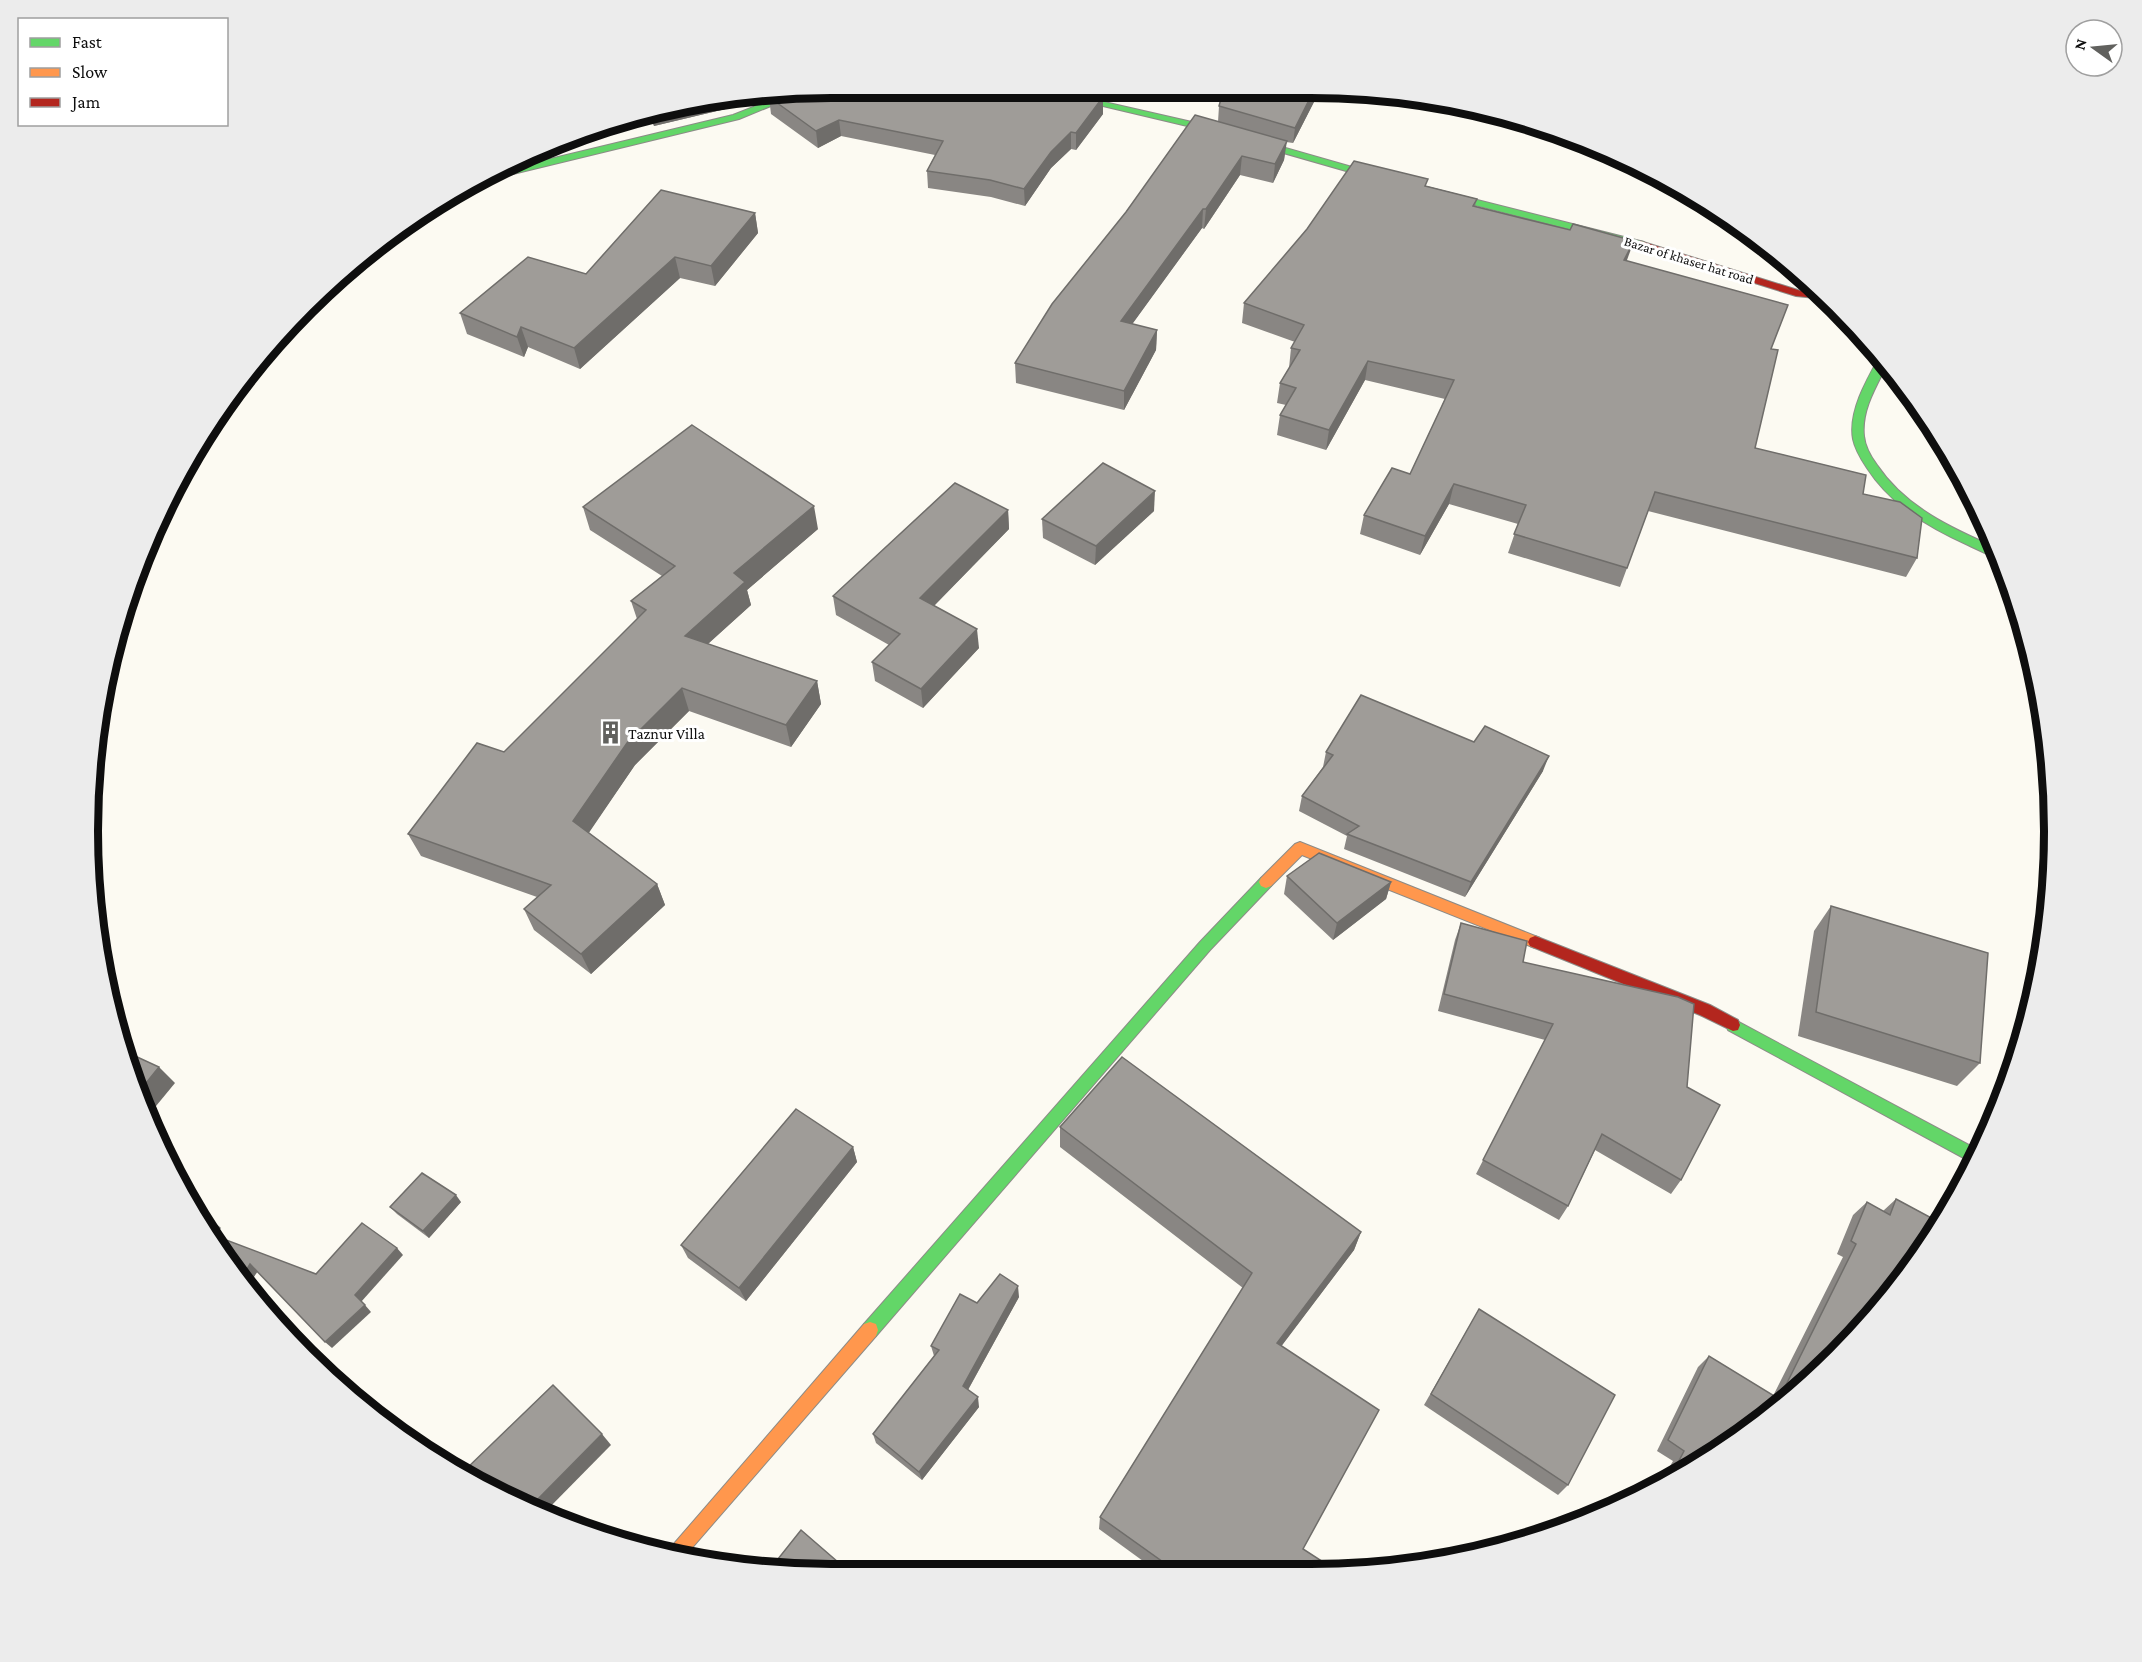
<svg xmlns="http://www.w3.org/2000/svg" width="2142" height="1662" font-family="'Crimson Pro',serif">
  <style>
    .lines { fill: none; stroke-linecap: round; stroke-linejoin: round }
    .fast-casing { stroke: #8c8b87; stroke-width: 2 }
    .slow-casing { stroke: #8c8b87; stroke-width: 2 }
    .jam-casing { stroke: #8c8b87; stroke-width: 2 }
    .fast { fill: #63d668; fill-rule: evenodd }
    .slow { fill: #ff974d; fill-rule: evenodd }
    .jam { fill: #b3261e; fill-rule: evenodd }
    .wall { fill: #898683 }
    .shaded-wall { fill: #6f6d6a }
    .building { fill: #9f9c98; stroke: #6f6d6a; stroke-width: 1.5 }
    .labels { text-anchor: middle; stroke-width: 6; stroke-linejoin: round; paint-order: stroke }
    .far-street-label { font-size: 14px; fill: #0e0e0e; stroke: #fff }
    .poi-label { font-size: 16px; fill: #0e0e0e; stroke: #fff; text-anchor: start }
    .rim { fill: none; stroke: #0e0e0e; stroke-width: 8 }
  </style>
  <rect width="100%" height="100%" fill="#fcfaf2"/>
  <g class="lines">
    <defs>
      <g id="fast">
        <polygon points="1027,88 1043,88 1205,125 1394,179 1644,242 1645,244 1640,247 1388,183 1200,129"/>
        <polygon points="810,90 739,119 476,183 472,181 491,173 733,115 791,92"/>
        <path d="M1880,356H1882L1888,363C1877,385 1861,410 1864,436C1865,446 1871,457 1877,465C1906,508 1953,529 1999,549L2002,559C1991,557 1979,550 1968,545C1928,527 1891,505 1867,468C1861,459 1855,449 1853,439C1848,412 1867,379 1880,356Z"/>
        <polygon points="1266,876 1271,878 1273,882 1271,886 1210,950 876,1336 870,1338 864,1336 862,1330 864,1324 1200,942 1261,878"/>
        <polygon points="1733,1019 1980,1151 1973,1163 1728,1030 1726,1025 1728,1020"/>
      </g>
      <g id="slow">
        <polygon points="1300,842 1540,938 1542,942 1540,946 1535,948 1530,946 1302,855 1271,886 1266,888 1261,886 1259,882 1261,878 1295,844"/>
        <polygon points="870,1322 876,1324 878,1330 876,1336 684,1557 666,1553 864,1324"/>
      </g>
      <g id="jam">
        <polygon points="1640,241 1801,291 1819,292 1826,299 1796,296 1636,246 1636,242"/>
        <polygon points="1535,936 1710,1005 1738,1020 1740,1025 1738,1030 1733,1031 1700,1015 1530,946 1528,942 1530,938"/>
      </g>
    </defs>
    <use href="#fast" class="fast-casing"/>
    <use href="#slow" class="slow-casing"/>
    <use href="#jam" class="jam-casing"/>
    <use href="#fast" class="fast"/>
    <use href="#slow" class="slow"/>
    <use href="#jam" class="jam"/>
  </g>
  <g class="wall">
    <polygon points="1224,88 1317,88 1316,98 1293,143 1286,142 1284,160 1273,183 1240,175 1204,229 1202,228 1132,324 1157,330 1156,350 1124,410 1016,383 1015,363 1218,122 1219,106"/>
    <polygon points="765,96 738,106 654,126 647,111"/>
    <polygon points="769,97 1103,114 1076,150 1071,149 1051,168 1025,206 991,197 928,188 927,171 935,155 841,136 818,148 771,114"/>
    <polygon points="1427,186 1477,199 1475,206 1627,261 1771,349 1755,448 1863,494 1917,558 1906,577 1648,511 1620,587 1508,553 1518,524 1449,504 1420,555 1360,534 1364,515 1410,474 1445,399 1365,380 1326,450 1277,435 1280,415 1286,405 1277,403 1280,383 1289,368 1291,348 1295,342 1242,323 1244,303"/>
    <polygon points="755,213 758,233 715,286 680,278 580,369 528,347 524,357 467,334 460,313 586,274"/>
    <polygon points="583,507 818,529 747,590 751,605 708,644 817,681 821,704 791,747 689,711 635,765 588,833 657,884 665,905 591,974 534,930 524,909 537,897 421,856 408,834 504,752 637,619 631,601 662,576 590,530"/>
    <polygon points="1008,510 1009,529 934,606 979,648 923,708 875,681 872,662 889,645 836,615 833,596"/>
    <polygon points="1154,511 1095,565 1043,538 1042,519"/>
    <polygon points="1326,752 1543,771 1465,897 1344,849 1347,836 1299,811 1302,796 1323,767"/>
    <polygon points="1287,876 1391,882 1386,899 1333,940 1284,894"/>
    <polygon points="1831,906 1980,1063 1957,1086 1798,1036 1814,931"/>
    <polygon points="1461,923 1523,962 1687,1087 1681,1180 1671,1194 1595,1150 1568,1206 1559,1220 1476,1174 1545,1040 1438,1011 1455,940"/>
    <polygon points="1060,1127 1361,1232 1354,1250 1281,1346 1303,1549 1334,1569 1154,1569 1099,1529 1100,1517 1243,1288 1060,1147"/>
    <polygon points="853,1147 857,1162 746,1301 688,1258 681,1245"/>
    <polygon points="1896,1199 1930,1217 1942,1206 1948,1210 1837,1357 1724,1450 1662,1480 1673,1461 1657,1451 1698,1367 1709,1356 1773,1396 1843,1257 1837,1254 1853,1215 1867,1202 1883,1211"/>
    <polygon points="461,1202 429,1238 397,1214 390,1207"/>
    <polygon points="1019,1297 968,1390 979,1407 922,1480 876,1443 873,1434 934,1356 931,1346 977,1303"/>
    <polygon points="1479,1309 1568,1485 1558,1495 1424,1405"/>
  </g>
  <g class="shaded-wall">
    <polygon points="1315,88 1317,88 1316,98 1293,143 1295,128"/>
    <polygon points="765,96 738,106 654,126 650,111"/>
    <polygon points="1103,97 1103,114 1076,150 1076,133"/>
    <polygon points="839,120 841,136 818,148 816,131"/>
    <polygon points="1071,132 1071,149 1051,168 1025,206 1024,189 1051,152"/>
    <polygon points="1287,141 1284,160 1273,183 1275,164"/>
    <polygon points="1242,156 1240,175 1204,229 1206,209"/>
    <polygon points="1203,209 1202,228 1120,341 1121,321"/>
    <polygon points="755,213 758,233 715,286 711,266"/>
    <polygon points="1634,241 1627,260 1624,260"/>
    <polygon points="675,257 680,278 580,369 574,348"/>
    <polygon points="339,279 341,283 298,314 305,305"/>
    <polygon points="521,327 528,347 524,357 517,337"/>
    <polygon points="1157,330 1156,350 1124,410 1124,391"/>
    <polygon points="1368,361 1365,380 1326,450 1329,430"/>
    <polygon points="1454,484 1449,504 1420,555 1425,536"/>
    <polygon points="1155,491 1154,511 1095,565 1096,546"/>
    <polygon points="814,506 818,529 747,590 751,605 691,659 685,636 734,573"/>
    <polygon points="1008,510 1009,529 922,618 920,598"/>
    <polygon points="977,629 979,648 923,708 921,689"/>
    <polygon points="817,681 821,704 791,747 786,725"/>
    <polygon points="682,688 689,711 635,765 582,843 573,821 627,743"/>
    <polygon points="1549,756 1543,771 1465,897 1471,882"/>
    <polygon points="1391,882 1386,899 1333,940 1337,923"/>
    <polygon points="657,884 665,905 591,974 581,954"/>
    <polygon points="159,1067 175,1083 147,1117 138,1093"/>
    <polygon points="853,1147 857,1162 746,1301 739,1288"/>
    <polygon points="456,1195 461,1202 429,1238 423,1231"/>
    <polygon points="213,1221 221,1228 212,1238 205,1231"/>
    <polygon points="1361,1232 1354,1250 1271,1360 1277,1343"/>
    <polygon points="397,1248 403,1255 361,1302 355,1295"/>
    <polygon points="250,1264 258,1271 247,1287 241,1279"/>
    <polygon points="1018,1286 1019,1297 965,1395 963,1386"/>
    <polygon points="365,1305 371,1312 332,1348 325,1342"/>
    <polygon points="978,1397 979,1407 922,1480 919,1472"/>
    <polygon points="602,1434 611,1445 545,1512 531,1506"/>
  </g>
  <g class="building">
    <polygon points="831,87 1062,88 1103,97 1076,133 1071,132 1051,152 1024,189 990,180 927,171 943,141 839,120 816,131 769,97 776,94"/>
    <polygon points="1224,88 1315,88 1295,128 1219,106"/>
    <polygon points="1195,115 1287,141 1275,164 1242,156 1206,209 1203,209 1121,321 1157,330 1124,391 1015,363 1052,304 1126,212"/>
    <polygon points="1354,161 1428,179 1425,186 1477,199 1473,206 1570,230 1573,224 1634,241 1624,260 1788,305 1771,349 1778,350 1755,448 1866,475 1863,494 1900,502 1922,518 1917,558 1655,492 1627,568 1514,534 1526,505 1454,484 1425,536 1364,515 1392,468 1410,474 1454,380 1368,361 1329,430 1280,415 1296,388 1280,383 1300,350 1291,348 1304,325 1244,303 1307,229"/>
    <polygon points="661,190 755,213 711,266 675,257 574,348 521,327 517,337 460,313 528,257 586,274"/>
    <polygon points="692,425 814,506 734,573 745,582 685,636 817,681 786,725 682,688 627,743 573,821 657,884 581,954 524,909 551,885 408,834 477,743 504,752 646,610 631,601 675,566 583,507"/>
    <polygon points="1103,463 1155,491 1096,546 1042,519"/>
    <polygon points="955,483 1008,510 920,598 977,629 921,689 872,662 900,634 833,596"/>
    <polygon points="1361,695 1474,742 1485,726 1549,756 1471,882 1347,834 1359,826 1302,796 1333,755 1326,752"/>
    <polygon points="1319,853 1391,882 1337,923 1287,876"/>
    <polygon points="1831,906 1988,953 1980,1063 1816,1012"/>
    <polygon points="1461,923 1527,941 1523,962 1678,997 1694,1004 1687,1087 1720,1105 1681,1180 1602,1134 1568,1206 1483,1160 1553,1024 1444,994"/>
    <polygon points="122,1050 159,1067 138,1093"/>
    <polygon points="1122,1057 1361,1232 1277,1343 1379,1410 1303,1549 1334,1569 1173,1569 1100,1517 1252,1273 1060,1127"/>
    <polygon points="796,1109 853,1147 739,1288 681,1245"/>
    <polygon points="422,1173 456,1195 423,1231 390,1207"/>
    <polygon points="1896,1199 1935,1220 1942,1206 1948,1210 1929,1245 1837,1357 1724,1450 1671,1476 1684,1451 1668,1440 1709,1356 1779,1399 1856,1244 1851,1241 1867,1202 1890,1215"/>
    <polygon points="193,1211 213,1221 205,1231"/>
    <polygon points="362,1223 397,1248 355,1295 365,1305 325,1342 250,1264 241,1279 212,1244 205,1232 316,1274"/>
    <polygon points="1000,1274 1018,1286 963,1386 978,1397 919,1472 873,1434 939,1350 931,1346 960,1294 977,1303"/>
    <polygon points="1479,1309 1615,1395 1568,1485 1431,1394"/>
    <polygon points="553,1385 602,1434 531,1506 463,1472"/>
    <polygon points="801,1530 846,1569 770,1569"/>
  </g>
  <defs>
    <symbol id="building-bare" viewBox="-9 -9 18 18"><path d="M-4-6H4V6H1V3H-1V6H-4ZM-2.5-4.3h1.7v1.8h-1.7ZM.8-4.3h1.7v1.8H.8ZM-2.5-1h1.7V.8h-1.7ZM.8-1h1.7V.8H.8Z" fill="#61615e" stroke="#fff" stroke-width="2.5" paint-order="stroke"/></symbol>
  </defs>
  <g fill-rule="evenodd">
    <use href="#building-bare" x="594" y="716" width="33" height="33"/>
  </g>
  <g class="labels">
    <g class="far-street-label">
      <text transform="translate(1689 260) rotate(17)" y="5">Bazar of khaser hat road</text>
    </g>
    <g class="poi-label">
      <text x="628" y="739">Taznur Villa</text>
    </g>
  </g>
  <path d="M0 0H2142V1662H0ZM831 98H1311A733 733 0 0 1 2044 831V831A733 733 0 0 1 1311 1564H831A733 733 0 0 1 98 831V831A733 733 0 0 1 831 98Z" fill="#ececec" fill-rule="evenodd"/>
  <path class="rim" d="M831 98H1311A733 733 0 0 1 2044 831V831A733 733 0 0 1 1311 1564H831A733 733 0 0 1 98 831V831A733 733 0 0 1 831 98Z"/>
  <rect x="18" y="18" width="210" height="108" fill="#ffffff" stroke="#9f9f9f" stroke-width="1.5"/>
  <rect x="30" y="38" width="30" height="9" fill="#63d668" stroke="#9f9f9f" stroke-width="1.5"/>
  <text x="72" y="48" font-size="18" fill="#0e0e0e">Fast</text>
  <rect x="30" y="68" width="30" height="9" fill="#ff974d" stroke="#9f9f9f" stroke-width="1.5"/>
  <text x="72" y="78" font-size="18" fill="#0e0e0e">Slow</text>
  <rect x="30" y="98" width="30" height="9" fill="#b3261e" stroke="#9f9f9f" stroke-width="1.5"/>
  <text x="72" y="108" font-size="18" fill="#0e0e0e">Jam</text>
  <g transform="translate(2094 48) rotate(285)"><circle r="28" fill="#ffffff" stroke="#9f9f9f" stroke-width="1.5"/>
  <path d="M0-4.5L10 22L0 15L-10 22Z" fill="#61615e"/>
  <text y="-9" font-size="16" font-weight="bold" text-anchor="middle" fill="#0e0e0e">N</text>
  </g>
</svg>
